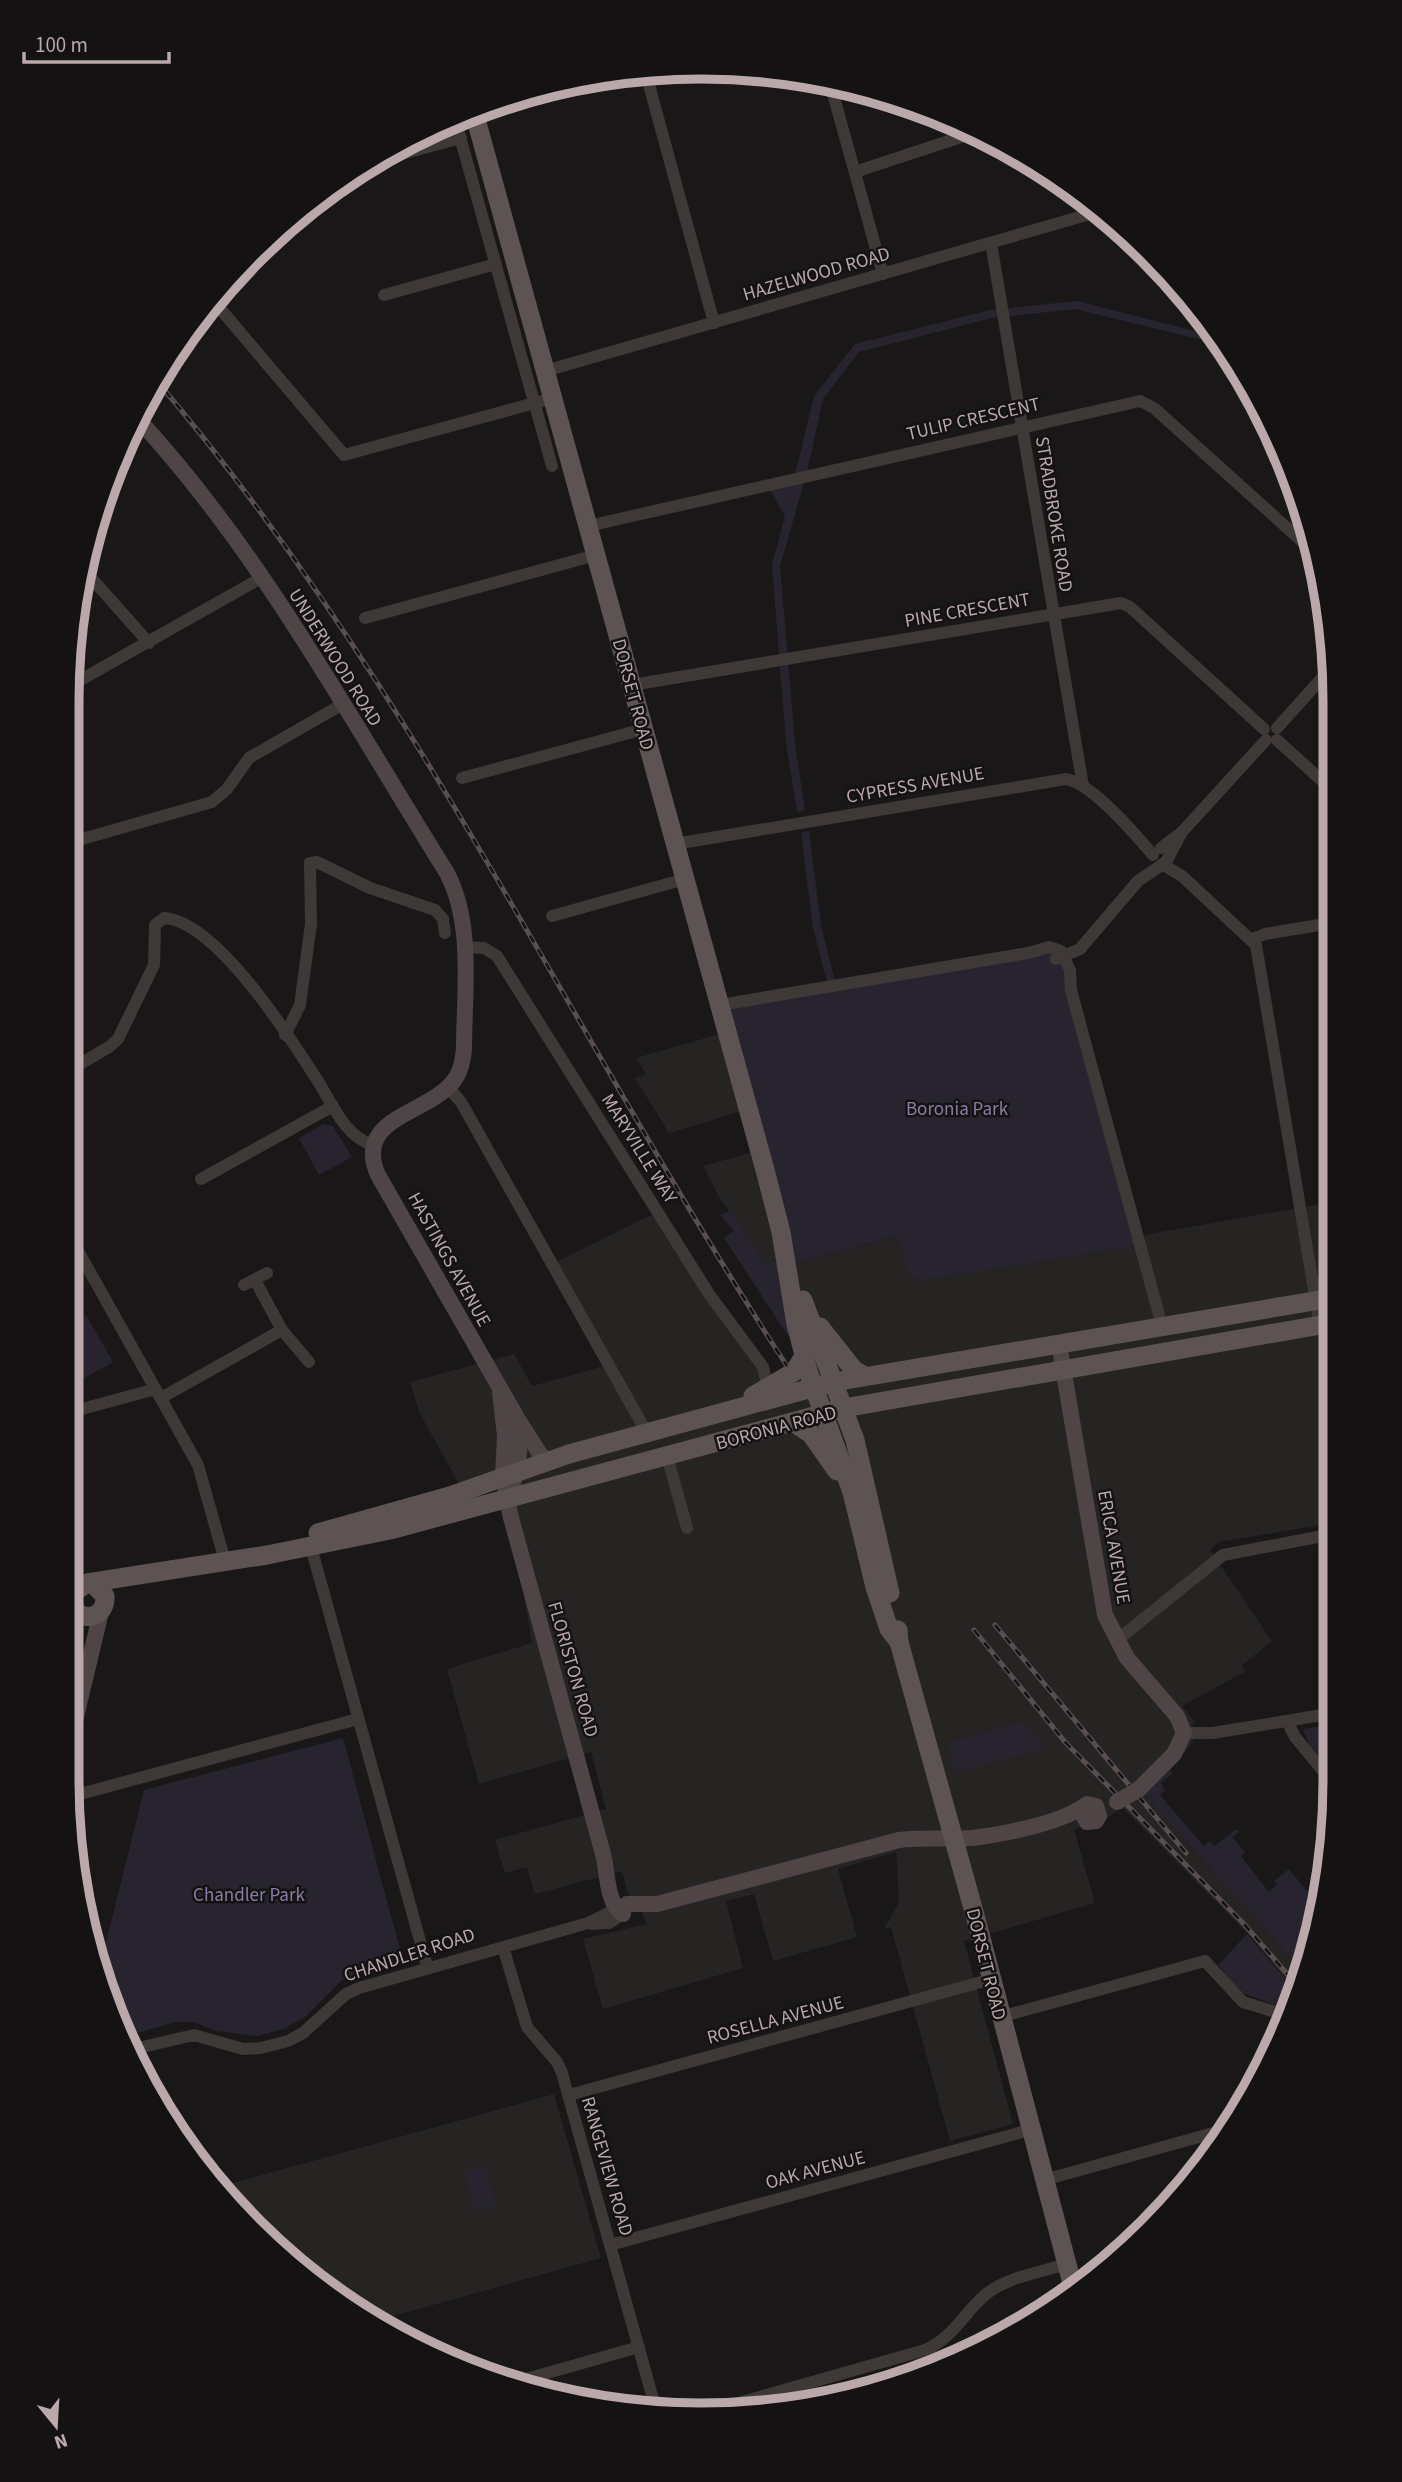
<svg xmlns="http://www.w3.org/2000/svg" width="1402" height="2482" font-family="'Source Sans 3',sans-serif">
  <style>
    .built { fill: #262323 }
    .green { fill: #27242f }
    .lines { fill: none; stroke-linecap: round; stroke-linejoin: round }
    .minor { stroke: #3e3837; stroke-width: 12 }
    .secondary { stroke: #4f4546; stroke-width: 16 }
    .primary { stroke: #5e5353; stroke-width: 19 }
    .rail-casing { stroke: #584e4f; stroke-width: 5 }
    .rail { stroke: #141212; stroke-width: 2.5; stroke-dasharray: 8; stroke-linecap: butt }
    .secondary-bridge { stroke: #4f4546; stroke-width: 16 }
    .labels { text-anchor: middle; stroke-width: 5; stroke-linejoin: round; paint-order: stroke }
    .street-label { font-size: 19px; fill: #baa8aa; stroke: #141212 }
    .park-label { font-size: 19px; fill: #887da6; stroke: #141212 }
    .rim { fill: none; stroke: #baa8aa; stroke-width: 9 }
  </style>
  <rect width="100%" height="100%" fill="#191717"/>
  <g class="built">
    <polygon points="727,1032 749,1109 669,1133 635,1078 646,1074 636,1058"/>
    <polygon points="760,1150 787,1258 765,1264 718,1195 703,1166"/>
    <polygon points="1332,1202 1333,1523 1219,1542 1210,1550 1272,1641 1241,1666 1246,1671 1182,1706 1195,1722 1192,1727 1193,1742 1168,1773 1143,1793 1304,1973 1298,1994 1254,1940 1122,1807 1099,1824 1074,1829 1095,1903 964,1941 1013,2124 950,2141 891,1927 884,1929 899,1902 896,1852 838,1869 857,1937 773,1961 754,1894 726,1901 743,1968 603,2009 583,1939 646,1924 637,1899 628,1894 622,1871 535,1894 527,1867 505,1873 495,1840 606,1809 591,1752 479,1784 447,1669 532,1643 508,1500 502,1476 463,1491 419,1412 410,1382 514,1354 532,1386 608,1365 552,1264 657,1212 768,1378 801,1364 788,1265 898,1236 910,1274 922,1281 1140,1245 1138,1236"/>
    <polygon points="554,2094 601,2258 376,2321 348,2308 219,2187"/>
  </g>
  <g class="green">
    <polygon points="1077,301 1219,337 1227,346 1075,309 992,318 859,352 823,399 806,476 780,566 795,743 805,811 797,812 786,743 772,565 785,516 767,485 794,479 814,396 855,344 990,310"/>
    <polygon points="809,831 821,925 836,985 1043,951 1062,958 1140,1245 922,1281 909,1274 897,1236 788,1265 798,1333 788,1336 724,1238 734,1231 720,1215 731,1211 765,1264 786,1258 720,1005 828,986 813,928 801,833"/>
    <polygon points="324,1124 333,1126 352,1157 319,1175 299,1138"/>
    <polygon points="67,1280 82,1307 67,1315"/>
    <polygon points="86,1315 113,1362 67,1388 67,1326"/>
    <polygon points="1021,1722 1045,1748 956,1773 948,1743"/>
    <polygon points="1334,1724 1334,1774 1309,1744 1303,1729"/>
    <polygon points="343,1738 404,1964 342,1980 306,2016 284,2029 257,2036 216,2031 194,2022 175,2022 127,2036 100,1985 98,1975 144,1790"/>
    <polygon points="1170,1770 1173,1773 1161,1783 1165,1790 1160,1795 1204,1846 1210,1841 1215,1846 1236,1829 1239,1832 1232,1837 1245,1852 1241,1856 1269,1892 1277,1885 1274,1881 1289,1869 1318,1904 1312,1936 1308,1938 1311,1941 1304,1973 1143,1793"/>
    <polygon points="1247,1934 1298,1994 1290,2010 1242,1993 1218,1965"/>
    <polygon points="486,2165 496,2205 475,2211 464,2172"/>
  </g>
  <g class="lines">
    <g class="minor">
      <polyline points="645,70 714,323"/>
      <polyline points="830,83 883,274"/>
      <polyline points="455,119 552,466"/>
      <polyline points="372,162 461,138"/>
      <polyline points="855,172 976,132"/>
      <polyline points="991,243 1083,786"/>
      <polyline points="384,295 496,264"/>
      <polyline points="212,299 344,455 553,398"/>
      <polyline points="545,371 1097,212"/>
      <polyline points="588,526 1140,401 1154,408 1315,553"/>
      <polyline points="85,571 149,643"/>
      <polyline points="365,618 596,555"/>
      <polyline points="632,685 1121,603 1130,607 1264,729"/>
      <polyline points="68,687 261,578"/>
      <polyline points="1277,728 1330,669"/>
      <polyline points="1277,740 1331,789"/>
      <polyline points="462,778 644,729"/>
      <polyline points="68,843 212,802 227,789 249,758 341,705"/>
      <path d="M675,844L1066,779C1092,783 1136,835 1153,855"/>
      <polyline points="1161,848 1182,832 1266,740"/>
      <polyline points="1162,864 1182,876 1256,945 1320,1326"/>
      <polyline points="552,916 685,879"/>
      <polyline points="1252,939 1265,934 1331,923"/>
      <polyline points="464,947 484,948 497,956 709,1294 763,1367 768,1389"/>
      <polyline points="1056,959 1080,949 1138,881 1166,862 1182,832"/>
      <polyline points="720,1005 1028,953 1049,947 1061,951 1070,970 1071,990 1162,1326"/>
      <polyline points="285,1035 300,1005 311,924 310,863 317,862 370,888 435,910 443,919 445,933"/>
      <path d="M80,1064L109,1047L118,1039L154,965L155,925L164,918C216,921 289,1036 316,1078C332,1103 345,1138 374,1145"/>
      <polyline points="448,1087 461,1102 647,1433"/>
      <polyline points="201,1179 333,1106"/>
      <polyline points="67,1231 198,1465 225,1561"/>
      <polyline points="244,1285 267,1273"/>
      <polyline points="282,1330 309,1362"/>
      <polyline points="161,1398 282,1330 255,1280"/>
      <polyline points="67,1413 156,1389"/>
      <polyline points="667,1456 687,1528"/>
      <polyline points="311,1547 427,1966"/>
      <polyline points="1116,1641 1223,1555 1333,1534"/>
      <polyline points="1287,1721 1295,1737 1334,1784"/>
      <polyline points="1184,1733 1213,1733 1334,1713"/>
      <polyline points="69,1797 358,1719"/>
      <polyline points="592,1924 609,1923 623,1914"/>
      <polyline points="503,1947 527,2027 557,2062 562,2073 655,2406"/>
      <polyline points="1000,2017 1205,1961 1243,2002 1288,2016"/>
      <polyline points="134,2049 194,2035 243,2049 261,2048 288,2041 303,2033 346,1994 359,1988 588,1923 616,1909"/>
      <polyline points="569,2095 992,1979"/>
      <polyline points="1044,2180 1224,2130"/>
      <polyline points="610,2245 1030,2130"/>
      <polyline points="512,2383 639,2347"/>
      <path d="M710,2411L925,2350C953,2338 963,2314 985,2295C1007,2277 1041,2272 1067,2264"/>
    </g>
    <g class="secondary">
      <path d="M136,417C260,550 351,720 447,873C474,925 464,992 464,1049C463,1062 460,1075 451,1084C425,1114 353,1119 378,1175L516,1416C524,1444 517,1472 508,1500"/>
      <polyline points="1059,1344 1105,1615 1127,1658 1177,1716 1184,1733 1174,1754 1139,1789"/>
      <path d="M500,1392L505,1436L503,1476L510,1514L603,1854C608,1873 606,1903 623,1914"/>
      <polyline points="519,1421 540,1454 548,1461"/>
      <polyline points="67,1755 101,1612"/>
      <path d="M627,1904H657L899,1840C926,1836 954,1841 980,1837C1013,1832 1062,1823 1087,1804L1096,1806L1099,1816L1096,1821L1087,1822L1081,1811"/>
    </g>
    <g class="primary">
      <polyline points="474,112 765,1170 781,1232 796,1324 809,1374 852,1492 875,1587 889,1629 899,1642"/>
      <polyline points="803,1300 855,1440 890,1593"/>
      <polyline points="820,1327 854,1370 865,1376"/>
      <polyline points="753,1396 794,1372 804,1356"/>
      <polyline points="793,1422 811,1434 837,1471"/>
      <polyline points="318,1533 450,1496 569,1454 834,1382 1332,1298"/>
      <path d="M74,1593L72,1601L77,1613C91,1622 106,1613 105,1596L92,1583"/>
      <polyline points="67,1598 87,1583 267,1555 390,1530 844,1408 1332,1323"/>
      <polyline points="898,1630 899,1642 976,1919 1073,2287"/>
    </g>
    <defs>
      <g id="rail">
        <path d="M155,379C410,677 574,1039 787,1366"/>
        <polyline points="995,1625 1186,1853"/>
        <polyline points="974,1630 1065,1742 1244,1924 1300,1989"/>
      </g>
    </defs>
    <use href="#rail" class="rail-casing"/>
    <use href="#rail" class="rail"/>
    <polyline class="secondary-bridge" points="1117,1802 1139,1789"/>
  </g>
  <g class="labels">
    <g class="street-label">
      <text transform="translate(816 273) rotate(-16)" y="7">HAZELWOOD ROAD</text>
      <text transform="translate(973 418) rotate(-13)" y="7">TULIP CRESCENT</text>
      <text transform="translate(1055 514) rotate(81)" y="7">STRADBROKE ROAD</text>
      <text transform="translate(967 609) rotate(-10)" y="7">PINE CRESCENT</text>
      <text transform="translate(336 657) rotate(58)" y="7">UNDERWOOD ROAD</text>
      <text transform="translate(634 694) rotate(75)" y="7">DORSET ROAD</text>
      <text transform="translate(915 784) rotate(-10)" y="7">CYPRESS AVENUE</text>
      <text transform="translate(640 1148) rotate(58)" y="7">MARYVILLE WAY</text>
      <text transform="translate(450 1259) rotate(61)" y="7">HASTINGS AVENUE</text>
      <text transform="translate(776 1427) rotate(-15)" y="7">BORONIA ROAD</text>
      <text transform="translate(1115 1547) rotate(80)" y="7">ERICA AVENUE</text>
      <text transform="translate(574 1669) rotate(74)" y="7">FLORISTON ROAD</text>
      <text transform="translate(409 1954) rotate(-18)" y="7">CHANDLER ROAD</text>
      <text transform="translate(987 1964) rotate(76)" y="7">DORSET ROAD</text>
      <text transform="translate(775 2019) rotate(-15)" y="7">ROSELLA AVENUE</text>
      <text transform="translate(608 2166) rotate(74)" y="7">RANGEVIEW ROAD</text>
      <text transform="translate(815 2169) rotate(-15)" y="7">OAK AVENUE</text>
    </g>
    <g class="park-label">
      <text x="957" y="1115">Boronia Park</text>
      <text x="249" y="1901">Chandler Park</text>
    </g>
  </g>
  <path d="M0 0H1402V2482H0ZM701 79H701A622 622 0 0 1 1323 701V1781A622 622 0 0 1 701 2403H701A622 622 0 0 1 79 1781V701A622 622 0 0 1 701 79Z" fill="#141212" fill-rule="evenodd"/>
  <path class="rim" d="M701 79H701A622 622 0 0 1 1323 701V1781A622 622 0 0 1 701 2403H701A622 622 0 0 1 79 1781V701A622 622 0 0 1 701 79Z"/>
  <g transform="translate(56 2426) rotate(162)" stroke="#141212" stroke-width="5" paint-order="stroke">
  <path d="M0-5L12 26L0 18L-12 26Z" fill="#baa8aa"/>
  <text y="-10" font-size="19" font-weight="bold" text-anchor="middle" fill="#baa8aa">N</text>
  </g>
  <path d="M24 52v10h145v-10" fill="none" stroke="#baa8aa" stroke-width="3.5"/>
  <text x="35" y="52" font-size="21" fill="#baa8aa" stroke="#141212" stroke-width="5" paint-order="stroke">100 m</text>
</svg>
